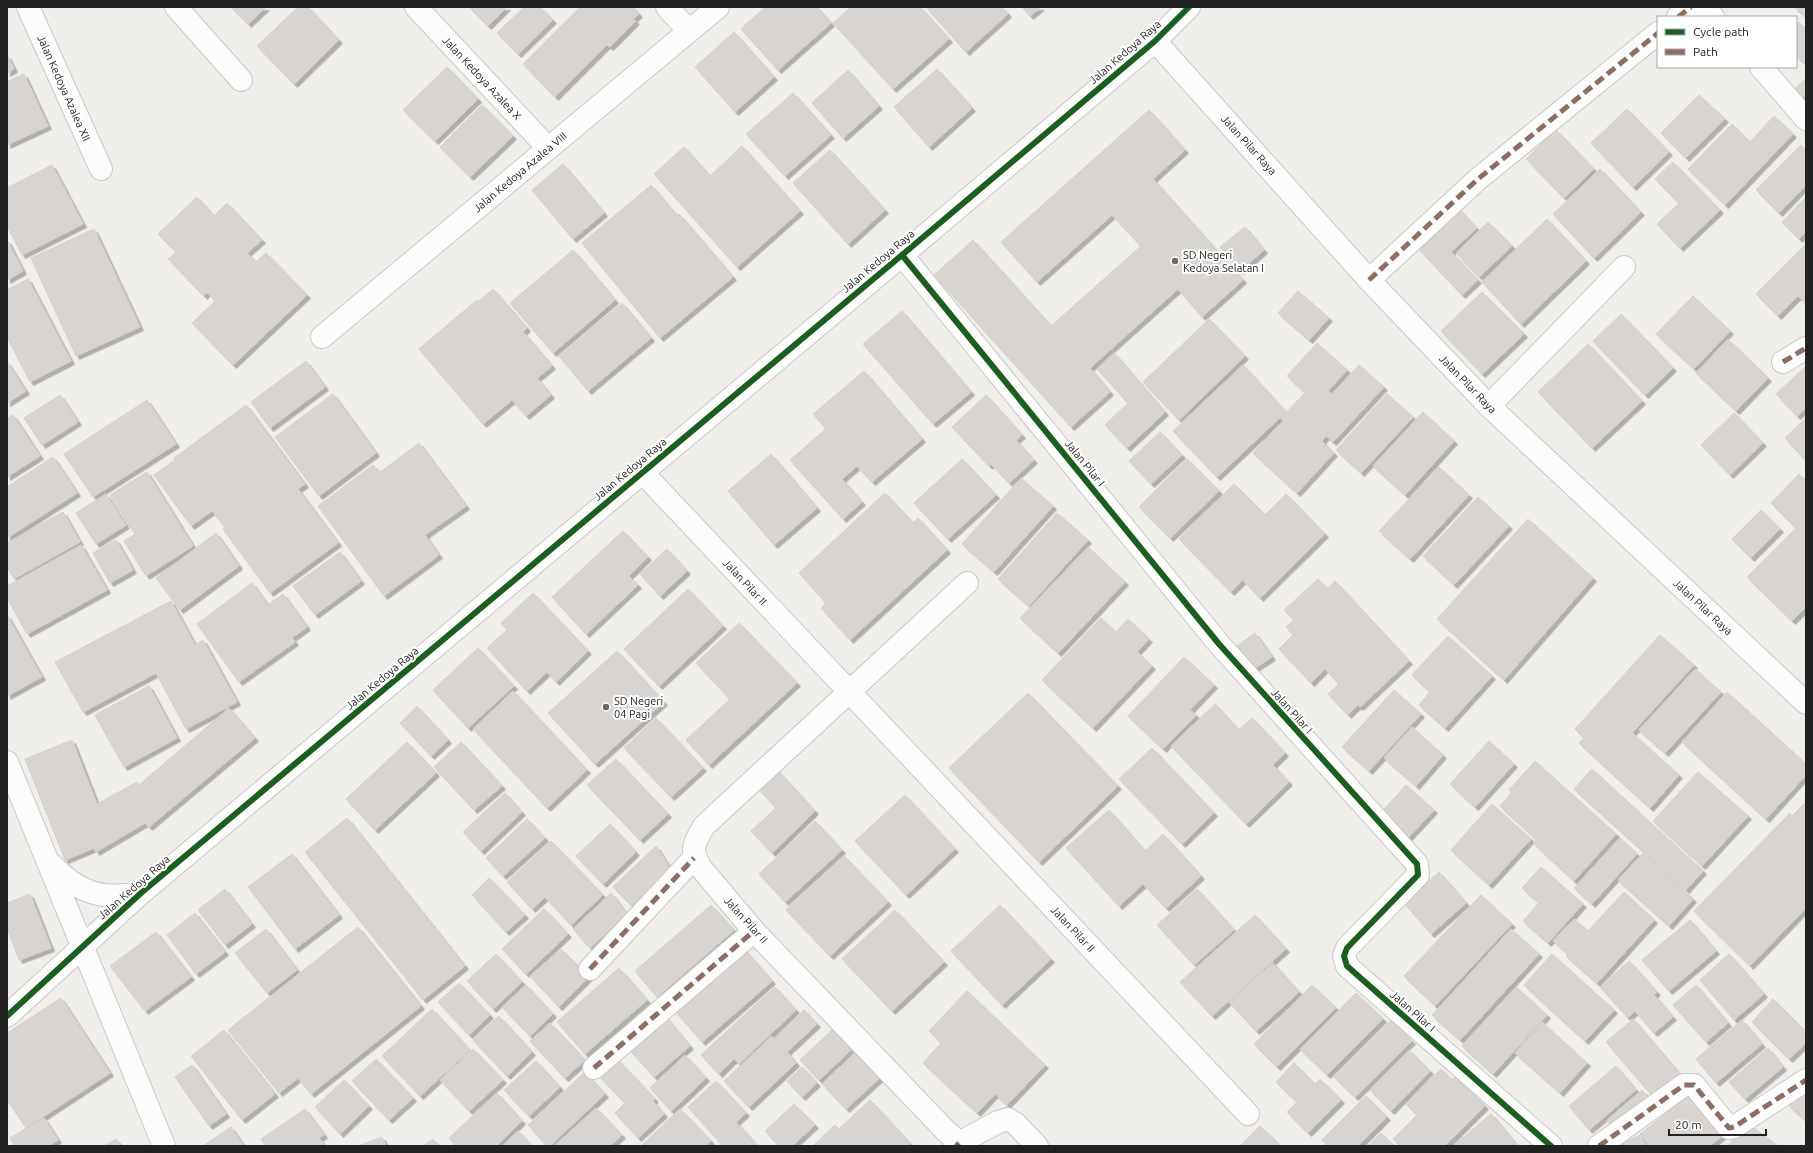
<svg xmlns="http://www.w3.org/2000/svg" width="1813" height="1153" font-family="Ubuntu,sans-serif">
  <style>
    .building { fill: #d7d4d2; stroke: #d3d0cc; filter: url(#shadow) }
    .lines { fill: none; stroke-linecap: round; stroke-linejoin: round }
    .minor-casing { stroke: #c9c8c7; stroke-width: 24 }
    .minor { stroke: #fdfcfc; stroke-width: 22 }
    .quiet { stroke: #8d6e63; stroke-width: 5; stroke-dasharray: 10 5; stroke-linecap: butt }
    .cycleway-casing { stroke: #fff; stroke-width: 8 }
    .cycleway { stroke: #1b5e20; stroke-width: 6 }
    .poi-dot { fill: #6a6968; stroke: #fff; stroke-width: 1.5 }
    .labels { text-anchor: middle; stroke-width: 4; stroke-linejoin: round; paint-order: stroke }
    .street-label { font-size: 11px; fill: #222; stroke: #fff }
    .poi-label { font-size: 11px; fill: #222; stroke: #fff; text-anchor: start }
  </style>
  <defs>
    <filter id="shadow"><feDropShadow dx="3.5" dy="3.5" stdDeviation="0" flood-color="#0004"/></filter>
  </defs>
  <rect width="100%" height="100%" fill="#f0eeeb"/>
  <g class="building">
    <polygon points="231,7 266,7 248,24"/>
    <polygon points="298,7 308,7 339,40 294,84 257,46"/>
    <polygon points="469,7 507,7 488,26"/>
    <polygon points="524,7 540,7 553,20 518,54 497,33"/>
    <polygon points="580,7 633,7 639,14 633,19 636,21 610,47 607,45 555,97 523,64"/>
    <polygon points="765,7 817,7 831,23 778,70 741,29"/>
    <polygon points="851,7 920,7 949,39 893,89 833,23"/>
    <polygon points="926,7 1002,7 1008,14 966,52"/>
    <polygon points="1022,7 1041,7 1030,16"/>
    <polygon points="1794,7 1806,7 1806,17"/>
    <polygon points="1798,22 1806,29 1806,64 1796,56 1796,24"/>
    <polygon points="734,32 774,77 735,112 695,67"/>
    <polygon points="7,55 14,69 7,73"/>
    <polygon points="447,67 478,99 435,141 403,110"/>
    <polygon points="937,69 972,108 929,147 894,107"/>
    <polygon points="848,70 879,106 843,138 812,103"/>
    <polygon points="24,74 48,126 7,145 7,82"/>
    <polygon points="1806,78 1806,95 1802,99 1793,91"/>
    <polygon points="793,93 831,135 785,176 746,134"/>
    <polygon points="1699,95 1725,119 1686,158 1661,133"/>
    <polygon points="482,105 513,136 470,177 440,147"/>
    <polygon points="1627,109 1669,152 1633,187 1591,143"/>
    <polygon points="1149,110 1185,150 1153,179 1243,280 1202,317 1178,289 1090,368 1110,392 1071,427 934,275 973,240 1051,326 1141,246 1112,215 1037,282 1001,242"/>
    <polygon points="1774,116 1793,134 1725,205 1688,169 1732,124 1750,142"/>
    <polygon points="1556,130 1594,169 1564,198 1526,159"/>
    <polygon points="1801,145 1806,150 1806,185 1779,213 1756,190"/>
    <polygon points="742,146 800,211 737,267 654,174 684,147 710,176"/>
    <polygon points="830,150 885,210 848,244 793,183"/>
    <polygon points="1673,162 1720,210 1680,248 1657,224 1679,203 1655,179"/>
    <polygon points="563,164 604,213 573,239 532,190"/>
    <polygon points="52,165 83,224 22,255 7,226 7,188"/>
    <polygon points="1600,169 1641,212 1594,258 1553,214"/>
    <polygon points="651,185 677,216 679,214 733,277 660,338 582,243"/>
    <polygon points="197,197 214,216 227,203 262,240 247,253 256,262 266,253 307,295 233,365 192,323 215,301 207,292 204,296 168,259 176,252 158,234"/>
    <polygon points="1806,197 1806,232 1799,239 1782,222"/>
    <polygon points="1454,204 1477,228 1451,252 1478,280 1462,295 1413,243"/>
    <polygon points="1547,219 1586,261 1521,324 1482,282"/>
    <polygon points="1488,222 1512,246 1479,277 1456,253"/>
    <polygon points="1245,227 1264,250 1240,271 1220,247"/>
    <polygon points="94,229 140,327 76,356 31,258"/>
    <polygon points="7,240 23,271 7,280"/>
    <polygon points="1806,244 1806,304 1798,296 1778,316 1756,294"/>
    <polygon points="573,250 615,300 553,353 510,303"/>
    <polygon points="28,279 71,361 30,382 7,337 7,290"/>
    <polygon points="493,289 527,328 523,332 552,366 537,378 551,395 526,416 512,400 483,424 419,349 477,300 478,302"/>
    <polygon points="1298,291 1329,318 1309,340 1278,313"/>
    <polygon points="1482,292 1524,334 1482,374 1441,331"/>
    <polygon points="1693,296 1730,331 1694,369 1656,334"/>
    <polygon points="622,303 651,338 588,391 559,356"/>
    <polygon points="902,311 971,392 933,424 863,344"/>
    <polygon points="1621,314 1673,368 1645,395 1593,341"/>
    <polygon points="1209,319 1245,356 1179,420 1143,382"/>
    <polygon points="1728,339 1768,378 1736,411 1696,373"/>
    <polygon points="1317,343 1347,370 1328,391 1332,394 1359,365 1384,387 1333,442 1326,436 1322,441 1334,453 1297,493 1253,453 1283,421 1281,418 1305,393 1287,376"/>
    <polygon points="1588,344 1642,401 1592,448 1538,392"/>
    <polygon points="1114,353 1165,412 1127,448 1105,425 1128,403 1097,369"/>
    <polygon points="306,361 325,387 270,428 251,402"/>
    <polygon points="7,362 26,391 7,403"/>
    <polygon points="1243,365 1286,412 1217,477 1173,431"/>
    <polygon points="1806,366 1806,408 1797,416 1776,394"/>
    <polygon points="864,371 922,439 872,482 857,466 842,479 862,502 843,519 790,460 826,429 813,414"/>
    <polygon points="333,394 376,453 319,496 275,437"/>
    <polygon points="1387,394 1413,417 1361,473 1336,450"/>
    <polygon points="60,395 78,422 42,445 24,418"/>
    <polygon points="986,395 1022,435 1016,440 1034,460 1009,483 991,464 989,466 952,427"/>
    <polygon points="147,400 176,444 93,497 64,454"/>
    <polygon points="246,405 305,484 298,489 338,543 270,593 223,529 225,527 212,511 191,526 154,475 175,460 174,458"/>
    <polygon points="1423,412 1454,441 1405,495 1373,466"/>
    <polygon points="1734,413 1763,443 1730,475 1701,445"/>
    <polygon points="13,415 40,456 7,477 7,419"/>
    <polygon points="1806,418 1806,461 1785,438"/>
    <polygon points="1160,432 1182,455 1151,484 1129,461"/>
    <polygon points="419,443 466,506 425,535 439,555 384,596 318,506 373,465 379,473"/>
    <polygon points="771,454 817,508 774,545 728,491"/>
    <polygon points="53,457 77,493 7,538 7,487"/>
    <polygon points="962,459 996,495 948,539 914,503"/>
    <polygon points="1187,459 1219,491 1170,538 1139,507"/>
    <polygon points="1439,467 1469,495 1410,559 1379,531"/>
    <polygon points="147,472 193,546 146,576 124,541 135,534 110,495"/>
    <polygon points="1799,474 1806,481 1806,607 1792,621 1747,577 1796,528 1771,503"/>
    <polygon points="1021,478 1053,506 994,572 962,544"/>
    <polygon points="1234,484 1265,515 1286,494 1325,534 1260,598 1243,580 1231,592 1179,539"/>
    <polygon points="885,493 913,523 918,518 947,550 850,640 821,608 826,603 799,573"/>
    <polygon points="106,494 126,525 96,544 76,513"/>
    <polygon points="1478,497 1509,526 1454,585 1423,556"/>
    <polygon points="1761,510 1780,529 1751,558 1732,539"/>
    <polygon points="63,512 80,542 14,579 7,567 7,543"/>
    <polygon points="1057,513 1088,540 1029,606 998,579"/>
    <polygon points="1528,519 1593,578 1504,680 1437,619"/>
    <polygon points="623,531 648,557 629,576 638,585 586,634 552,597"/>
    <polygon points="216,533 239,566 180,610 156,578"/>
    <polygon points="116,540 133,570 110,583 93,553"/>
    <polygon points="81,545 107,590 27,634 7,598 7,586"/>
    <polygon points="1088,547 1125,582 1058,653 1020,618"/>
    <polygon points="667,549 687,571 660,596 640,574"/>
    <polygon points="340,552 361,581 315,615 293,586"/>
    <polygon points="1318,579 1327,589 1335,581 1409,661 1360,707 1358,705 1348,715 1328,694 1339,684 1325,669 1311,683 1279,649 1293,635 1286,627 1294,620 1284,610"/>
    <polygon points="252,583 268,605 283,594 307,627 292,638 295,642 239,682 197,624"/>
    <polygon points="688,589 723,626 659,686 624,649"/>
    <polygon points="533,593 588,651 556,682 547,672 527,691 487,648 507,630 501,623"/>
    <polygon points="171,601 195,645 203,640 237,702 186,729 156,673 83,712 55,662"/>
    <polygon points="7,615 42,677 7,696"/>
    <polygon points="1101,618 1116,632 1128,619 1149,639 1137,652 1152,666 1093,728 1042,680"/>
    <polygon points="739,623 797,683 709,765 686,740 730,699 696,663"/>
    <polygon points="1255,633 1272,657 1249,672 1233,649"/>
    <polygon points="1660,635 1694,665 1632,733 1679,775 1650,808 1579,743 1584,738 1575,729"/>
    <polygon points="1448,636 1492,676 1445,728 1419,705 1430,692 1412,675"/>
    <polygon points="478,648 514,686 468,728 433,690"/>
    <polygon points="617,651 664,702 595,764 548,713"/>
    <polygon points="1184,657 1214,685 1190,710 1196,715 1163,749 1128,716"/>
    <polygon points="1695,669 1721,692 1665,753 1639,730"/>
    <polygon points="149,686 177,738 124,767 95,715"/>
    <polygon points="1394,690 1421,714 1369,771 1342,747"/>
    <polygon points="513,691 587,770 547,808 473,729"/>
    <polygon points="1727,692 1806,764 1806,775 1766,819 1682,742"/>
    <polygon points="1028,693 1118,786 1039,862 949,768"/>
    <polygon points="1215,704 1239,730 1252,718 1285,753 1273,765 1289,782 1246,824 1171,746"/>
    <polygon points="417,706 448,740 431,756 400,723"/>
    <polygon points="229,708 255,738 149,827 145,823 96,852 94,848 65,860 25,759 72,740 97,804 137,782 139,785"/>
    <polygon points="656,718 703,768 671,797 624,748"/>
    <polygon points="1412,727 1443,755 1416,786 1384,758"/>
    <polygon points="1489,741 1514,764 1475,807 1450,784"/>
    <polygon points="407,742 436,773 375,830 346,799"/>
    <polygon points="461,742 502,786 474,810 434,767"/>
    <polygon points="1152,748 1214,813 1182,844 1119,779"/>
    <polygon points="616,759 668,814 640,840 587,785"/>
    <polygon points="1535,761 1616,834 1574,881 1533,843 1537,840 1500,806 1512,792 1509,790"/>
    <polygon points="776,769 815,811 772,853 751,831 776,808 757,787"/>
    <polygon points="1592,769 1703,871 1686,890 1574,789"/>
    <polygon points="1698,772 1748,816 1702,866 1653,821"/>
    <polygon points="1406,785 1434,810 1405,841 1377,817"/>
    <polygon points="505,793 522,812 481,851 463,832"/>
    <polygon points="905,795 955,849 906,895 855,841"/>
    <polygon points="1806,802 1806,908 1750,966 1694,911 1790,813 1792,816"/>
    <polygon points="1492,804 1531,839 1489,885 1451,850"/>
    <polygon points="1109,810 1145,851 1163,834 1201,876 1166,908 1143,884 1119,906 1066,848"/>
    <polygon points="347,818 465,966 423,1000 305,852"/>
    <polygon points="527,819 545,838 503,876 486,858"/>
    <polygon points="815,821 842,850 785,902 759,874"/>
    <polygon points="610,824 636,852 603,884 576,856"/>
    <polygon points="1620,838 1637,854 1592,904 1574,888"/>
    <polygon points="551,841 603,895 571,925 545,897 532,909 507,882"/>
    <polygon points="656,846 670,868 632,906 613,887"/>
    <polygon points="1643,853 1693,899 1669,926 1618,880"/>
    <polygon points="292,854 339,915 295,949 248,887"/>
    <polygon points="844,856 888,902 830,956 786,910"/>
    <polygon points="1541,867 1583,904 1548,943 1523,921 1539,903 1522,888"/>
    <polygon points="1439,872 1466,903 1431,934 1404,903"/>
    <polygon points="489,878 525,915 506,932 472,895"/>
    <polygon points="225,889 252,924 225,945 198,910"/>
    <polygon points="1197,889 1234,930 1194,965 1157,925"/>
    <polygon points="1624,892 1654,920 1597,983 1566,956 1568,954 1553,941 1574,919 1588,931"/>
    <polygon points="611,893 627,914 590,948 573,929"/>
    <polygon points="30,894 51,948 19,960 7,928 7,903"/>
    <polygon points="1481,895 1512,924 1435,1006 1404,976"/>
    <polygon points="711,905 734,930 657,997 635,971"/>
    <polygon points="1000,905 1051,959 1002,1005 951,951"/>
    <polygon points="544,909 568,934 526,974 502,949"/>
    <polygon points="895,910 944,962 892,1011 842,959"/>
    <polygon points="195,913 225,952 196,974 167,935"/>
    <polygon points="1255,915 1286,949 1212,1016 1180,982"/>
    <polygon points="1690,920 1716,951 1669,991 1642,960"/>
    <polygon points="358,927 421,1006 311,1094 298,1078 279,1093 228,1030"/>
    <polygon points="266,929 297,970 267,993 235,953"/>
    <polygon points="1511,929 1539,954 1460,1040 1432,1015"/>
    <polygon points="156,932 191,977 145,1011 110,966"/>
    <polygon points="561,949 589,977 559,1007 530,976"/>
    <polygon points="744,949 772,981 702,1042 674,1010"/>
    <polygon points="496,954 522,982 493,1009 467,981"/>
    <polygon points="1552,954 1614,1010 1585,1041 1524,985"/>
    <polygon points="1729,954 1764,994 1734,1020 1700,980"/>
    <polygon points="1629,961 1657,992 1654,995 1673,1017 1654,1033 1635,1011 1628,1018 1600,987"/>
    <polygon points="1273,963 1299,992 1256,1031 1229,1002"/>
    <polygon points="619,968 647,1000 585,1054 557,1022"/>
    <polygon points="459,983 490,1015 469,1035 438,1002"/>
    <polygon points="526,985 553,1014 530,1036 502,1007"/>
    <polygon points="1312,985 1336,1008 1277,1067 1254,1044"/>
    <polygon points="1696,985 1728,1023 1706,1042 1673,1005"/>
    <polygon points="775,987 796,1010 739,1064 734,1059 719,1074 701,1055"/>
    <polygon points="1516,987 1547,1015 1493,1074 1462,1046"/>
    <polygon points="967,991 1045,1065 1007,1105 995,1094 977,1113 923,1063 941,1043 929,1031"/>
    <polygon points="1356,993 1383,1019 1327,1075 1300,1049"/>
    <polygon points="61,998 110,1073 26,1128 7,1100 7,1033"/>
    <polygon points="1773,999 1806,1032 1806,1043 1789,1059 1752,1022"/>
    <polygon points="432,1009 470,1050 420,1096 382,1056"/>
    <polygon points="804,1010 817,1024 787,1052 796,1063 749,1107 724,1081 772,1036 774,1039"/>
    <polygon points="664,1015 690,1046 654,1077 627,1047"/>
    <polygon points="499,1016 532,1052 507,1076 473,1040"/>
    <polygon points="1633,1019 1680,1074 1653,1097 1606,1042"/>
    <polygon points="1391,1020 1412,1041 1355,1097 1334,1077"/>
    <polygon points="1742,1020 1762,1044 1716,1083 1696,1059"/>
    <polygon points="1542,1022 1587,1063 1560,1093 1515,1053"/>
    <polygon points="550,1023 585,1060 565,1078 530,1041"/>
    <polygon points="224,1030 275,1094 242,1120 191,1056"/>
    <polygon points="832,1030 851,1050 819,1080 800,1060"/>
    <polygon points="1768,1048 1783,1067 1745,1099 1729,1082"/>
    <polygon points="473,1049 503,1080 469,1111 440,1080"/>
    <polygon points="859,1049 883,1075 846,1109 822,1084"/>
    <polygon points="1409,1050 1430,1071 1391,1111 1370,1090"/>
    <polygon points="685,1055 706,1078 671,1111 650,1088"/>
    <polygon points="616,1058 655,1099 653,1101 664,1114 638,1138 615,1113 625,1103 597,1074"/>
    <polygon points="376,1059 413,1098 389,1120 352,1081"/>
    <polygon points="536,1061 560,1087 529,1116 504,1090"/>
    <polygon points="1294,1063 1315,1084 1320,1079 1341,1100 1308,1133 1287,1112 1297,1102 1276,1082"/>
    <polygon points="192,1065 226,1114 209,1126 175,1077"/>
    <polygon points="1616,1066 1636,1090 1589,1130 1569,1106"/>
    <polygon points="802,1067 817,1083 802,1097 787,1081"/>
    <polygon points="1441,1069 1452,1080 1455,1077 1485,1106 1445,1146 1401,1146 1393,1139 1417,1115 1406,1104"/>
    <polygon points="585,1072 605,1094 550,1146 547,1146 528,1125"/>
    <polygon points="344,1080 369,1106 340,1134 315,1107"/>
    <polygon points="716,1081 746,1113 736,1122 758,1146 723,1146 688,1107"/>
    <polygon points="1806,1086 1806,1121 1788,1105"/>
    <polygon points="1642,1090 1651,1101 1617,1131 1607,1120"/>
    <polygon points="497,1093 522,1121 496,1146 456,1146 449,1138"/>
    <polygon points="1692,1093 1725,1134 1709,1146 1650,1146 1640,1134"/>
    <polygon points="1366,1096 1387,1117 1358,1146 1328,1146 1322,1140"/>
    <polygon points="870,1100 910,1143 908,1146 813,1146 835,1125 839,1129"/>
    <polygon points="794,1104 815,1125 792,1146 779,1146 765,1131"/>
    <polygon points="596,1108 622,1135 610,1146 554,1146"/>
    <polygon points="305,1109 324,1135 319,1138 325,1146 266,1146 261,1139"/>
    <polygon points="680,1109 711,1141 705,1146 641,1146"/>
    <polygon points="1491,1114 1518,1146 1453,1146"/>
    <polygon points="44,1118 58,1140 48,1146 15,1146 10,1138"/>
    <polygon points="1746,1122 1778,1146 1728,1146"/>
    <polygon points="1260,1126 1281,1146 1240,1146"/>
    <polygon points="231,1127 244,1146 203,1146"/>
    <polygon points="518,1131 532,1146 502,1146"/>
    <polygon points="1381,1133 1394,1146 1368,1146"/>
    <polygon points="1640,1135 1646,1146 1617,1146"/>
    <polygon points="382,1137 386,1146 358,1146"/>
    <polygon points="116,1139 120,1146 104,1146"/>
    <polygon points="433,1139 438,1146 423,1146"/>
  </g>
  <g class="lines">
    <defs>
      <g id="minor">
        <polyline points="28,7 101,169"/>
        <polyline points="176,7 241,80"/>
        <polyline points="416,7 548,148"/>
        <polyline points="667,7 689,31"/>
        <polyline points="1698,7 1713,17"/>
        <polyline points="1678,17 1691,7"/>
        <polyline points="1155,41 1369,280 1489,406 1806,703"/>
        <polyline points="1761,67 1806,119"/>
        <polyline points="902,255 1219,644 1417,864 1418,875 1347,948 1344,956 1347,966 1551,1146"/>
        <polyline points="1369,280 1478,179 1658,33"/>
        <polyline points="322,337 718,7"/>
        <polyline points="1783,362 1806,348"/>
        <polyline points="1489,406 1624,267"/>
        <polyline points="642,472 1248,1114"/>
        <polyline points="7,762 164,1146"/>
        <path d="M52,865C79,894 103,900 141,893"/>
        <polyline points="590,969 694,858"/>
        <polyline points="7,1016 141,893 902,255 1155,41 1189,7"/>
        <polyline points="594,1068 754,931"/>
        <path d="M959,1143L945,1130L754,931L701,868C689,849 694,844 704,826L967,583"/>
        <polyline points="956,1146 959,1143 998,1122 1008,1119 1016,1124 1037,1146"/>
        <polyline points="1599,1146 1684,1085 1694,1085 1729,1128 1734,1127 1806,1080"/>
      </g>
    </defs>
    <use href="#minor" class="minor-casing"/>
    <use href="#minor" class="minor"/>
    <g class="quiet">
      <polyline points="1678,17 1691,7"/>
      <polyline points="1369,280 1478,179 1658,33"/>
      <polyline points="1783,362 1806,348"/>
      <polyline points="590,969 694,858"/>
      <polyline points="594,1068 754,931"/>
      <polyline points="956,1146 959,1143"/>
      <polyline points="1599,1146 1684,1085 1694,1085 1729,1128 1734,1127 1806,1080"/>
    </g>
    <defs>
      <g id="cycleway">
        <polyline points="902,255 1219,644 1417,864 1418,875 1347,948 1344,956 1347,966 1551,1146"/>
        <polyline points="7,1016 141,893 902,255 1155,41 1189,7"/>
      </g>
    </defs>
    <use href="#cycleway" class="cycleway-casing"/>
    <use href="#cycleway" class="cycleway"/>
  </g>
  <g class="poi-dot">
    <circle cx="1175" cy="261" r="4"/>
    <circle cx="606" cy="707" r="4"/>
  </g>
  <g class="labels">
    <g class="street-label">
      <text transform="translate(1125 52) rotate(-41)" y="4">Jalan Kedoya Raya</text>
      <text transform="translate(482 78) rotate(47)" y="4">Jalan Kedoya Azalea X</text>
      <text transform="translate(64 88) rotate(66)" y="4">Jalan Kedoya Azalea XII</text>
      <text transform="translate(1249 145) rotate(48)" y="4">Jalan Pilar Raya</text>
      <text transform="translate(520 172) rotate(-40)" y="4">Jalan Kedoya Azalea VIII</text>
      <text transform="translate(878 261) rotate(-40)" y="4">Jalan Kedoya Raya</text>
      <text transform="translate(1468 384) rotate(46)" y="4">Jalan Pilar Raya</text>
      <text transform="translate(1085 463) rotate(51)" y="4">Jalan Pilar I</text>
      <text transform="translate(630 469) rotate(-40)" y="4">Jalan Kedoya Raya</text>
      <text transform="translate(745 582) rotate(47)" y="4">Jalan Pilar II</text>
      <text transform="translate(1703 607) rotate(43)" y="4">Jalan Pilar Raya</text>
      <text transform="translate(382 678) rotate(-40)" y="4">Jalan Kedoya Raya</text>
      <text transform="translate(1292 711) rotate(48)" y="4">Jalan Pilar I</text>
      <text transform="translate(134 887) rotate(-41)" y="4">Jalan Kedoya Raya</text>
      <text transform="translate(746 920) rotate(48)" y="4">Jalan Pilar II</text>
      <text transform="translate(1073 929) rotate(47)" y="4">Jalan Pilar II</text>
      <text transform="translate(1413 1011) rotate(41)" y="4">Jalan Pilar I</text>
    </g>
    <g class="poi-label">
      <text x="1183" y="259">SD Negeri<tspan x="1183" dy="13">Kedoya Selatan I</tspan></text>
      <text x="614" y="705">SD Negeri<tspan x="614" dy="13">04 Pagi</tspan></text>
    </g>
  </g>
  <rect width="1813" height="1153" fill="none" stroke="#222222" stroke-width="16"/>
  <rect x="1657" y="16" width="140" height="52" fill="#ffffff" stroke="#a7a7a7"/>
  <rect x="1665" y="29" width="20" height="6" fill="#1b5e20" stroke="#a7a7a7"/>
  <text x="1693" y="36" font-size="12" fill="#222222">Cycle path</text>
  <rect x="1665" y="49" width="20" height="6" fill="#8d6e63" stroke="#a7a7a7"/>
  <text x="1693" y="56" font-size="12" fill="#222222">Path</text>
  <path d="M1669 1129v6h97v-6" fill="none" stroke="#222222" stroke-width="2"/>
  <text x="1675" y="1129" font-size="12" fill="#222222" stroke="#ffffff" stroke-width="3" paint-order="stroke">20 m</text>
</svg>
